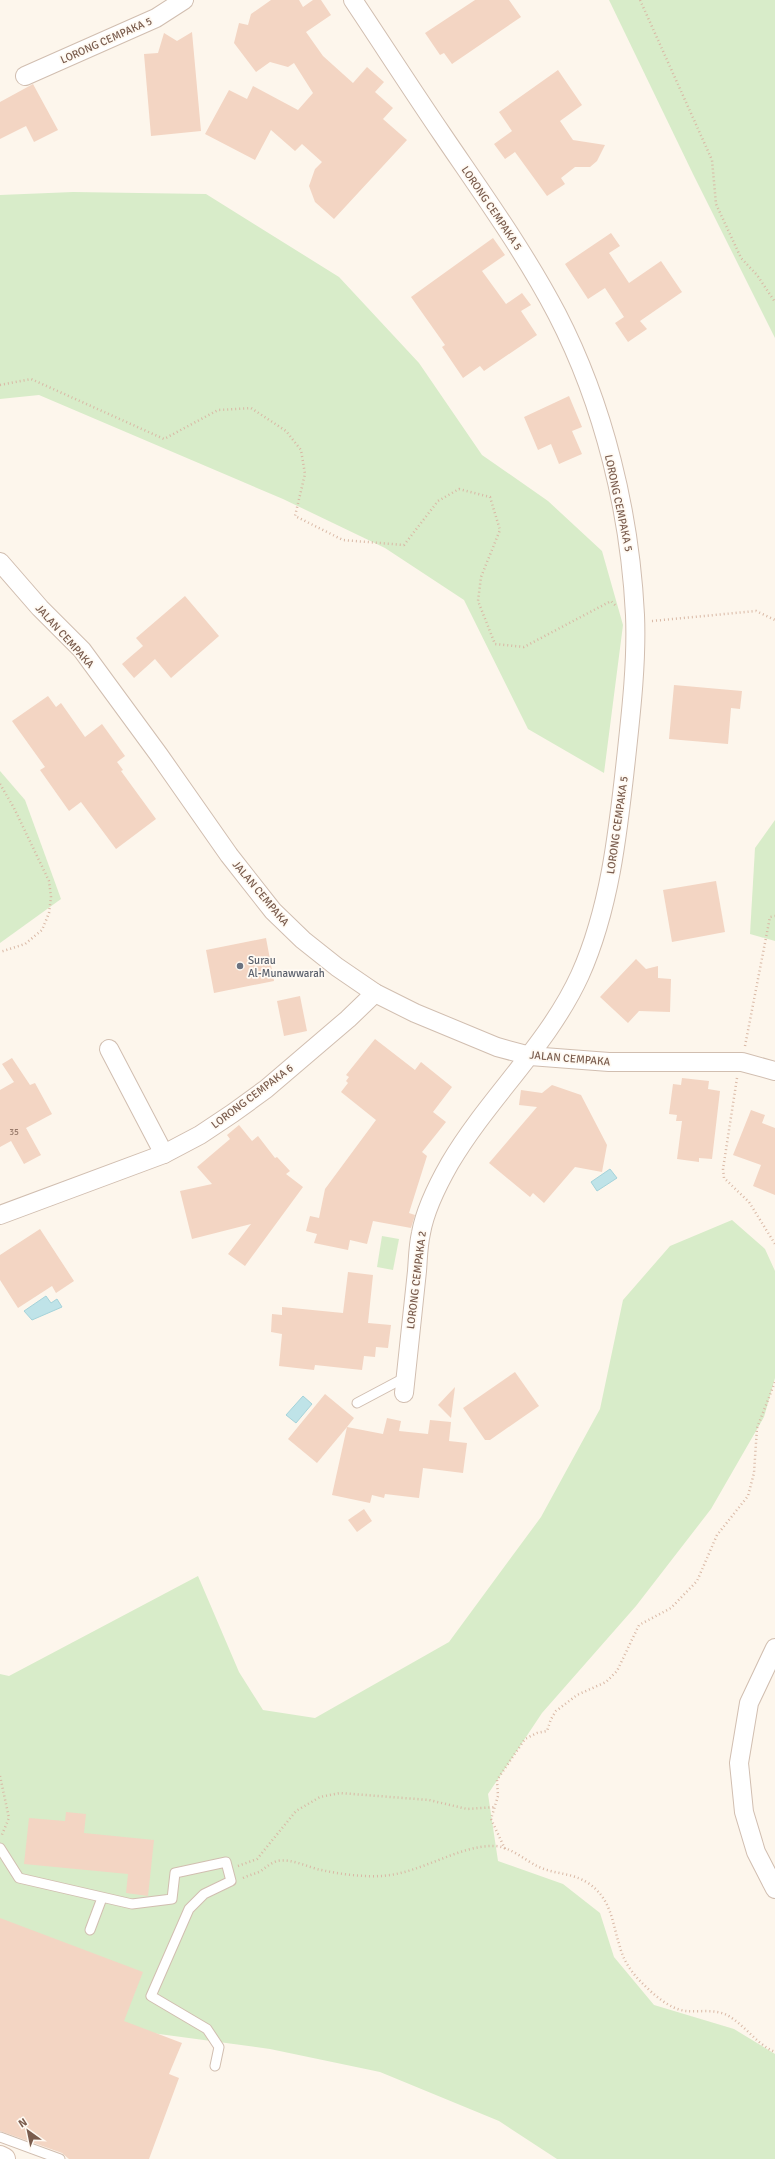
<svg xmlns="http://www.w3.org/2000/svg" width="775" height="2159" font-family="Signika,sans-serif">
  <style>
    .green { fill: #d8ecc9 }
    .water { fill: #bfe3e8; stroke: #a5d3da }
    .building { fill: #f3d5c3 }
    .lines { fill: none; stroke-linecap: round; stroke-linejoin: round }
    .lane-casing { stroke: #d1beb0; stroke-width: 11 }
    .street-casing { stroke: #d1beb0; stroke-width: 20 }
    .secondary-casing { stroke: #d6c0b0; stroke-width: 24 }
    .path { stroke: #d9b8a5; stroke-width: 2.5; stroke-dasharray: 1 3; stroke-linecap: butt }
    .lane { stroke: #fff; stroke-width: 9 }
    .street { stroke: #fff; stroke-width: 18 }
    .secondary { stroke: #fff; stroke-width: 22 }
    .worship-dot { fill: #6b7280; stroke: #fffaf3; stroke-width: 1.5 }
    .labels { text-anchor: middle; stroke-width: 3.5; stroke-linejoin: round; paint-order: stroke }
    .number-label { font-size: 9px; fill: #987a6a }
    .street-label { font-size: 11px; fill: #7a5c4d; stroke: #fffaf3 }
    .worship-label { font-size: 11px; fill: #5b616d; stroke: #fffaf3; text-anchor: start }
  </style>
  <rect width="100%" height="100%" fill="#fdf6ec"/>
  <g class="green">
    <polygon points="609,0 775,0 775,338 693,174"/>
    <polygon points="73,192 206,194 339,277 419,363 482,455 548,501 602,551 623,625 604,773 528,729 464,600 385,548 283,499 39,395 0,399 0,195"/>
    <polygon points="0,771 25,800 61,899 0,943"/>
    <polygon points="775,820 775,941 750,934 755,848"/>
    <polygon points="732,1220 765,1249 775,1271 775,1378 764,1417 711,1509 636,1606 542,1713 488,1794 498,1861 563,1884 600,1913 614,1957 654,2005 734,2029 775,2054 775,2159 557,2159 499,2121 380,2072 270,2049 144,2032 0,1979 0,1674 9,1676 198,1576 239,1672 263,1710 315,1718 449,1642 541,1517 600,1409 623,1300 670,1246"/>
    <polygon points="382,1236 399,1239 393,1270 377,1267"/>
  </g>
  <g class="water">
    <polygon points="610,1169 617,1178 597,1191 591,1182"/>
    <polygon points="46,1296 51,1303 57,1299 62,1307 32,1320 24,1311"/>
    <polygon points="303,1396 312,1404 296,1423 286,1415"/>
  </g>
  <g class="building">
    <polygon points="271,0 299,0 303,7 313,0 321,0 331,15 306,32 323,56 353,83 367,67 384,82 375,92 393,108 383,119 407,140 334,219 315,202 309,186 315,169 322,162 302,144 295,151 271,130 255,160 205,134 229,90 247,99 253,86 298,110 313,93 294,63 288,67 270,62 256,72 234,43 239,23 248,25 251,14"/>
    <polygon points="475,0 509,0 521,17 452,64 444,53 440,55 425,33"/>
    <polygon points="192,32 201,131 151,136 144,54 158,53 164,33 177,41"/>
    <polygon points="558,70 582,105 560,121 573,140 605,145 597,161 590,167 575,167 561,178 565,184 547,196 515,152 505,159 494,144 512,131 499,112"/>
    <polygon points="33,84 58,130 34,142 26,126 0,139 0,102"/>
    <polygon points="611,233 620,246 609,253 629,283 661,261 682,292 640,321 647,329 628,342 615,323 624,317 605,288 588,299 565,264"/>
    <polygon points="493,238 505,255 482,271 506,304 522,293 531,305 521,311 537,335 484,371 480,366 463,378 442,347 445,345 411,297"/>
    <polygon points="569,396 582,427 572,431 582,454 559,464 551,444 538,450 524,417"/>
    <polygon points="185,596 219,636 171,678 155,659 134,678 122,664 143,646 136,638"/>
    <polygon points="674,685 742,691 740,709 731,708 728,744 669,739"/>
    <polygon points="48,696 56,707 61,703 85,737 102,724 125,756 117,762 123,770 121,771 156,819 116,849 81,802 69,811 40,770 45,767 12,721"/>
    <polygon points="716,881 725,932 672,942 663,890"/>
    <polygon points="266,938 274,981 214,993 206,950"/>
    <polygon points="636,959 646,969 658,966 658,978 671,979 670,1012 639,1011 628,1023 600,997"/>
    <polygon points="300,996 307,1031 284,1036 277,1001"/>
    <polygon points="375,1039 415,1070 421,1062 452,1087 433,1112 446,1122 422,1152 427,1156 409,1213 415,1215 411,1228 373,1221 367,1244 350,1240 348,1250 314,1243 317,1234 306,1231 310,1216 319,1218 325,1189 376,1120 341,1092 348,1083 346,1081 349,1077 346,1075"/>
    <polygon points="12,1058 30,1085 35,1083 52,1114 26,1128 41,1155 24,1164 11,1141 0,1147 0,1090 14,1082 2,1064"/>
    <polygon points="682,1078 709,1081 708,1089 720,1091 712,1159 699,1158 699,1162 677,1159 682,1121 676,1121 677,1115 669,1114 673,1084 681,1085"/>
    <polygon points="552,1085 581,1095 607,1145 602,1172 575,1167 544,1203 533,1193 530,1197 489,1163 537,1107 519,1105 521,1090 542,1093"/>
    <polygon points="751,1110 765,1115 762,1123 775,1128 775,1195 753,1186 761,1165 733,1155"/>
    <polygon points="239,1125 252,1141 258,1136 275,1158 277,1157 290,1171 286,1174 303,1187 245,1266 228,1254 251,1224 192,1239 180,1191 212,1184 197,1167 230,1139 227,1135"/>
    <polygon points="40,1229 74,1281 56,1293 52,1286 18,1308 0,1280 0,1255"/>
    <polygon points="348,1272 373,1275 368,1323 391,1325 388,1348 376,1347 375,1357 364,1356 362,1370 315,1365 314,1370 279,1366 282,1334 271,1332 272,1314 282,1315 282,1307 343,1313"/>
    <polygon points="515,1372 539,1406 490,1440 485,1440 463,1408"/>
    <polygon points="455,1387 451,1418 438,1405"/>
    <polygon points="325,1394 354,1418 347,1427 383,1434 387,1418 401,1421 399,1431 428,1434 430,1420 451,1422 449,1441 467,1443 463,1473 423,1468 419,1498 385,1494 384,1498 372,1495 370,1503 332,1495 347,1427 317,1463 288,1439"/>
    <polygon points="364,1509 372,1521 357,1532 348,1520"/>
    <polygon points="66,1812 86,1814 84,1833 154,1840 148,1896 126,1893 128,1874 24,1864 29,1818 65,1821"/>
    <polygon points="0,1918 143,1972 124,2021 182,2043 169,2074 179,2078 149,2159 69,2159 62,2153 0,2131"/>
  </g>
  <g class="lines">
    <defs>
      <g id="lane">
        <polyline points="357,1403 406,1377"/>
        <polyline points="0,1848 19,1878 132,1904 172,1899 175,1873 226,1862 231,1881 204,1894 189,1909 151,1996 207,2029 219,2047 215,2066"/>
        <polyline points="90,1930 102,1898"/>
        <polyline points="0,2137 60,2159"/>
      </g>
      <g id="street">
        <path d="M353,0C383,45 412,90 442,134C482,193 524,251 557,314C604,405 630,513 635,615C637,661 631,713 626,759C618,832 610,908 580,975C548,1045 489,1097 450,1163C438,1184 425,1210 421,1233C418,1246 418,1259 417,1271C413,1312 408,1352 404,1393"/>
        <polyline points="25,76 156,18 184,0"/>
        <polyline points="0,562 40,608 82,650 159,755 229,855 273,911 303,940 337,967 375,993 415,1013 497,1047 530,1056 609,1062 742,1062 775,1071"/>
        <polyline points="109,1049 164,1154"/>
        <polyline points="0,1215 164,1154 200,1135 233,1113 266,1089 348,1019 375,993"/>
        <polyline points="775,1648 749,1703 739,1763 744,1812 756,1852 775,1889"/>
      </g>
      <polyline id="secondary" points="0,2157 4,2159"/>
    </defs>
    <use href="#lane" class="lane-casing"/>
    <use href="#street" class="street-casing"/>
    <use href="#secondary" class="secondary-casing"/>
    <g class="path">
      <polyline points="640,0 712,160 716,204 741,258 757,275 775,302"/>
      <polyline points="0,385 31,379 164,439 218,410 251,408 286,431 301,450 305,474 295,516 343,540 404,545 438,501 459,489 490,497 500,530 481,577 478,601 495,644 524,647 611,601 617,607"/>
      <polyline points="652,621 756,611 775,620"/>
      <polyline points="0,784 14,808 49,881 51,897 49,913 42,930 25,944 0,952"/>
      <polyline points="745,1046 770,917 775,916"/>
      <polyline points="737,1078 723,1169 724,1178 749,1202 775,1244"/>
      <polyline points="0,1776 9,1818 1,1837"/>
      <polyline points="505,1849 491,1819 498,1796 497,1780 525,1739 537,1733 547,1731 551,1719 556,1711 577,1695 606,1682 617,1671 639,1625 671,1608 697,1581 717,1535 748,1496 754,1473 757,1428 775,1382"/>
      <polyline points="238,1866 257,1859 296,1811 320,1797 340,1793 429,1800 467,1809 496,1807"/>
      <path d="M243,1878C249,1875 255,1874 261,1871C266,1867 271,1863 277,1861C291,1858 307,1867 321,1870C340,1874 361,1877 381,1876C420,1874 459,1845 494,1846C509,1846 525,1860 537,1866C555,1875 571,1872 588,1883C612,1899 612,1923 620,1947C623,1960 632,1973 641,1982C653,1994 669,2009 686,2011C699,2012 715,2009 727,2015C745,2025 756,2044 775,2052"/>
    </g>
    <use href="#lane" class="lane"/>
    <use href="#street" class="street"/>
    <use href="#secondary" class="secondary"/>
  </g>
  <circle class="worship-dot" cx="240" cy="966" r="4"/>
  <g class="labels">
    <g class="number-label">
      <text x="14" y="1135">35</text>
    </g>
    <g class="street-label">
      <text transform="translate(106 40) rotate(-24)" y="4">LORONG CEMPAKA 5</text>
      <text transform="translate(492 208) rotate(56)" y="4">LORONG CEMPAKA 5</text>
      <text transform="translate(619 503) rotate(78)" y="4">LORONG CEMPAKA 5</text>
      <text transform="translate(65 636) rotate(48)" y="4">JALAN CEMPAKA</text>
      <text transform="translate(617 825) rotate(-82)" y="4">LORONG CEMPAKA 5</text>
      <text transform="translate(261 893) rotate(50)" y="4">JALAN CEMPAKA</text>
      <text transform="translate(570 1058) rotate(5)" y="4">JALAN CEMPAKA</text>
      <text transform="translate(252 1096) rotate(-37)" y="4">LORONG CEMPAKA 6</text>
      <text transform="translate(416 1280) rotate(-83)" y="4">LORONG CEMPAKA 2</text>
    </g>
    <g class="worship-label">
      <text x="248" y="964">Surau<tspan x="248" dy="13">Al-Munawwarah</tspan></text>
    </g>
  </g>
  <g transform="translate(28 2131) rotate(327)" stroke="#fffaf3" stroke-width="3" paint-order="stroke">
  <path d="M0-3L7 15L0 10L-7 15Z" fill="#7a5c4d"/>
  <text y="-6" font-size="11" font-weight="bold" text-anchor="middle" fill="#7a5c4d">N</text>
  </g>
</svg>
